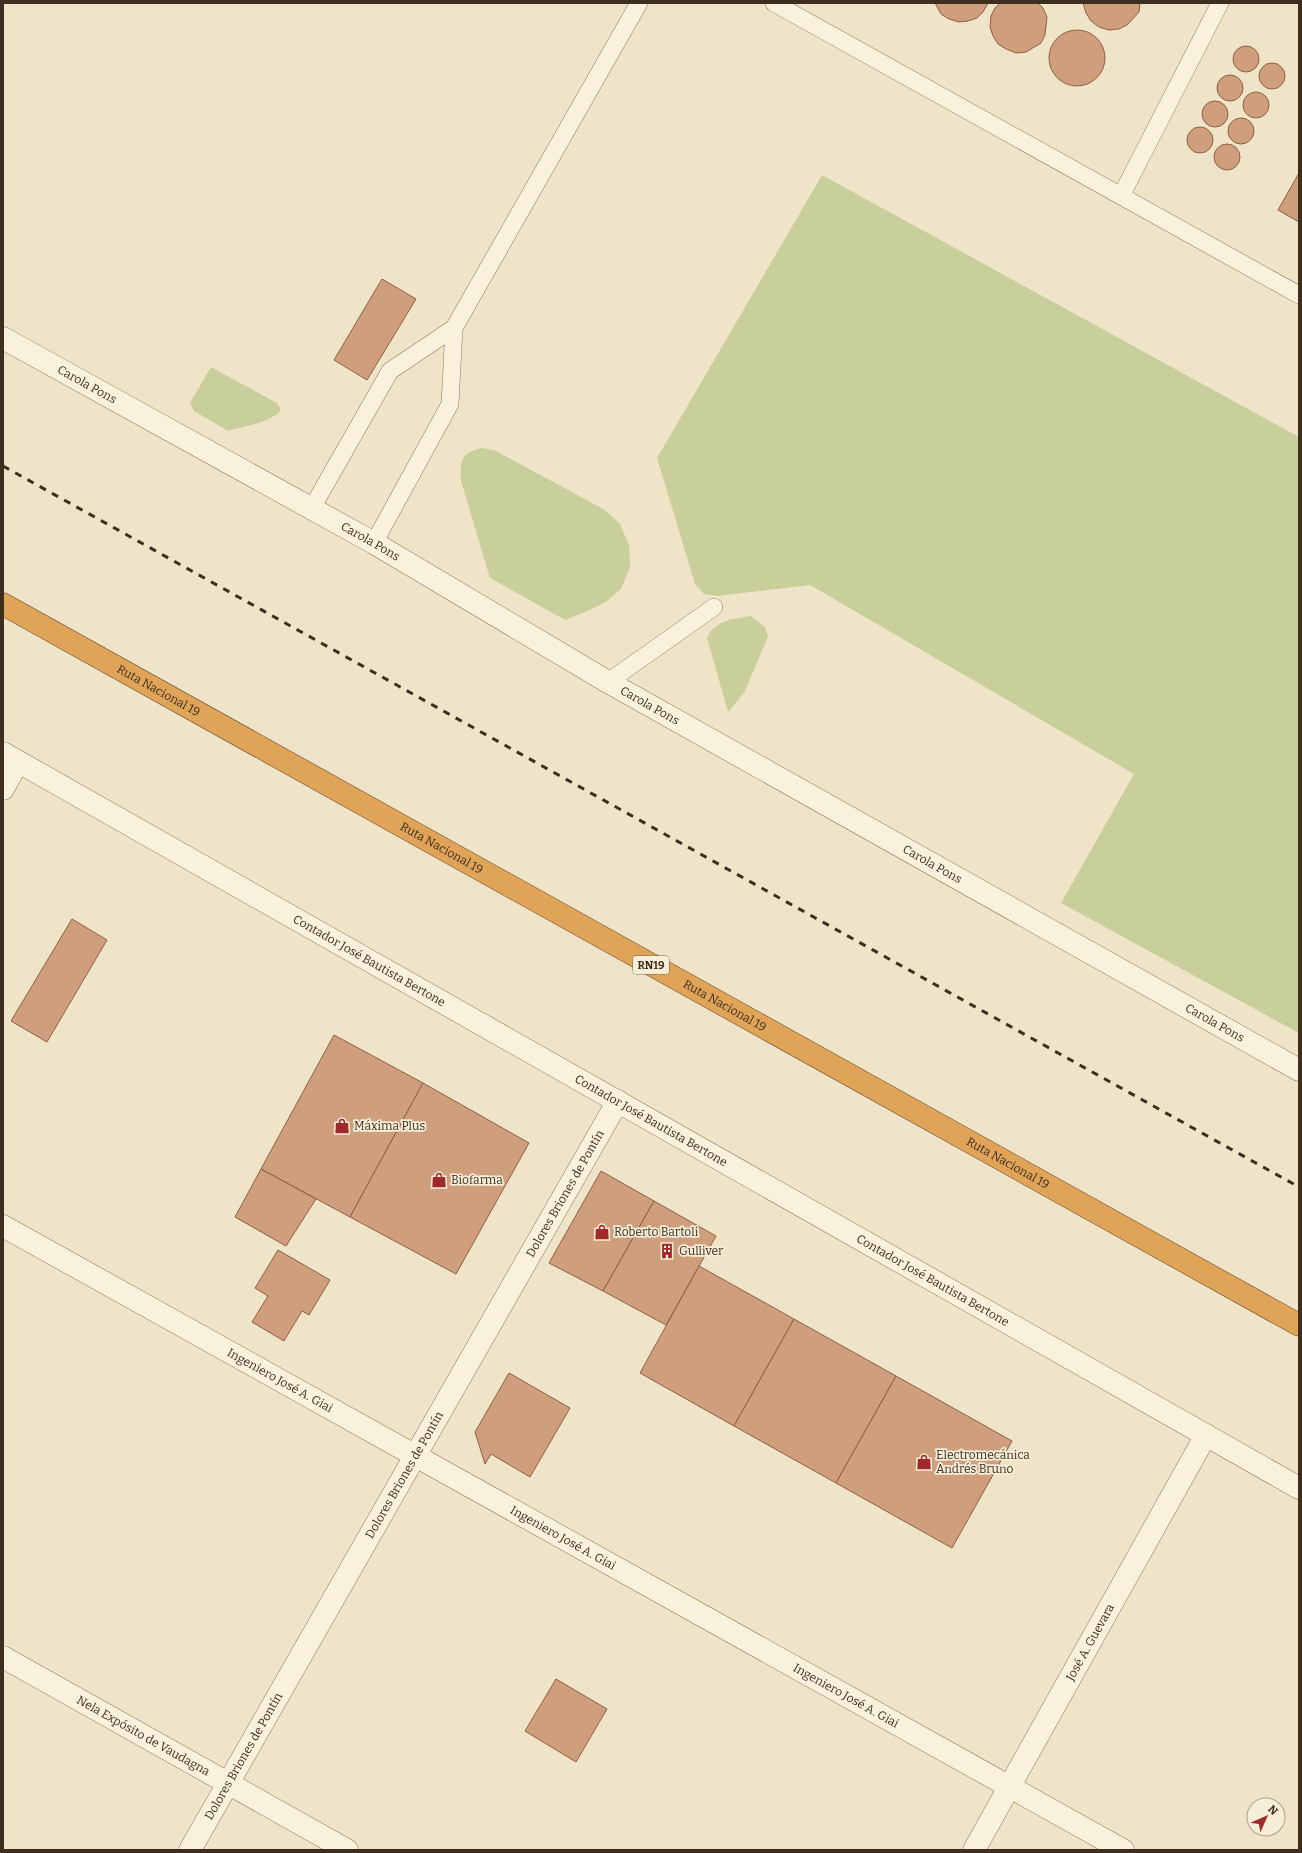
<svg xmlns="http://www.w3.org/2000/svg" width="1302" height="1853" font-family="Bitter,serif">
  <style>
    .green { fill: #c9cf9b }
    .building { fill: #cf9f7d; stroke: #8d5f41 }
    .lines { fill: none; stroke-linecap: round; stroke-linejoin: round }
    .lane-casing { stroke: #8d765c; stroke-width: 18 }
    .street-casing { stroke: #8d765c; stroke-width: 23 }
    .highway-casing { stroke: #5b4430; stroke-width: 23 }
    .lane { stroke: #faf1dc; stroke-width: 17 }
    .street { stroke: #faf1dc; stroke-width: 22 }
    .highway { stroke: #e0a458; stroke-width: 22 }
    .rail { stroke: #3d2e20; stroke-width: 3; stroke-dasharray: 7 7; stroke-linecap: butt }
    .labels { text-anchor: middle; stroke-width: 3.5; stroke-linejoin: round; paint-order: stroke }
    .shield { fill: #f7eed8; stroke: #756857; stroke-width: 1 }
    .shield-label { font-size: 11px; font-weight: bold; fill: #3d2e20 }
    .street-label { font-size: 12px; fill: #3d2e20; stroke: #f7eed8 }
    .poi-label { font-size: 12px; fill: #3d2e20; stroke: #f7eed8; text-anchor: start }
  </style>
  <rect width="100%" height="100%" fill="#f0e4c8"/>
  <g class="green">
    <polygon points="822,175 1299,437 1299,1033 1061,903 1134,774 810,585 717,596 704,594 695,584 657,458"/>
    <path d="M211,367L277,403L281,410C272,422 242,427 228,431L194,411L190,403Z"/>
    <path d="M481,448L494,450L605,510L620,524L629,545L630,567L621,589L606,602L585,612L565,620L490,578L461,481C460,460 460,454 481,448Z"/>
    <path d="M751,616L765,627L768,637L744,693L728,712L707,638C715,620 733,619 751,616Z"/>
  </g>
  <g class="building">
    <polygon points="935,3 988,3 983,12 977,18 968,21 959,22 949,19 941,14"/>
    <polygon points="1000,3 1038,3 1043,8 1047,17 1045,35 1041,43 1026,52 1016,53 1006,49 998,44 993,36 990,27 991,16 995,8"/>
    <polygon points="1083,3 1140,3 1139,12 1127,25 1119,29 1109,30 1099,27 1091,21 1086,13"/>
    <circle cx="1077" cy="58" r="28"/>
    <circle cx="1246" cy="59" r="13"/>
    <circle cx="1272" cy="76" r="13"/>
    <circle cx="1230" cy="88" r="13"/>
    <circle cx="1256" cy="105" r="13"/>
    <circle cx="1215" cy="114" r="13"/>
    <circle cx="1241" cy="131" r="13"/>
    <circle cx="1200" cy="140" r="13"/>
    <circle cx="1227" cy="157" r="13"/>
    <polygon points="1299,173 1299,222 1278,210"/>
    <polygon points="382,279 416,299 367,380 334,360"/>
    <polygon points="72,919 107,940 47,1042 11,1021"/>
    <polygon points="334,1035 423,1083 350,1217 261,1169"/>
    <polygon points="423,1083 529,1143 456,1274 350,1217"/>
    <polygon points="261,1169 316,1199 286,1246 235,1217"/>
    <polygon points="601,1171 654,1201 603,1291 549,1263"/>
    <polygon points="654,1201 716,1236 666,1325 603,1291"/>
    <polygon points="278,1250 330,1280 309,1315 302,1311 284,1341 252,1322 268,1296 255,1288"/>
    <polygon points="699,1266 794,1319 734,1426 640,1373"/>
    <polygon points="794,1319 896,1376 836,1483 734,1426"/>
    <polygon points="509,1373 570,1408 530,1477 491,1454 485,1464 475,1432"/>
    <polygon points="896,1376 1012,1441 952,1548 836,1483"/>
    <polygon points="556,1679 607,1709 576,1762 525,1731"/>
  </g>
  <g class="lines">
    <defs>
      <g id="lane">
        <polyline points="774,3 1299,295"/>
        <polyline points="1121,196 1220,3"/>
        <polyline points="312,508 390,371 454,328"/>
        <polyline points="374,543 450,404 454,328 639,3"/>
        <polyline points="608,682 714,607"/>
      </g>
      <g id="street">
        <path id="s1" d="M3,338L374,543L608,682L1299,1070"/>
        <path id="s2" d="M3,753L1299,1488"/>
        <polyline points="3,789 18,762"/>
        <path id="s3" d="M3,1226L1123,1850"/>
        <path id="s4" d="M3,1657L347,1850"/>
        <path id="s5" d="M190,1850L618,1101"/>
        <path id="s6" d="M974,1850L1206,1435"/>
      </g>
      <g id="highway">
        <path id="s7" d="M3,604L1299,1325"/>
      </g>
    </defs>
    <use href="#lane" class="lane-casing"/>
    <use href="#street" class="street-casing"/>
    <use href="#highway" class="highway-casing"/>
    <use href="#lane" class="lane"/>
    <use href="#street" class="street"/>
    <use href="#highway" class="highway"/>
    <polyline class="rail" points="3,466 1299,1187"/>
  </g>
  <defs>
    <symbol id="shop-bare" viewBox="-9 -9 18 18"><path d="M-5-2.5h2.3a2.7 3.5 0 0 1 5.4 0H5L5.5 6h-11ZM-1.5-2.5h3a1.5 2.3 0 0 0-3 0Z" fill="#9e2a2b" stroke="#f7eed8" stroke-width="2.5" paint-order="stroke"/></symbol>
    <symbol id="building-bare" viewBox="-9 -9 18 18"><path d="M-4-6H4V6H1V3H-1V6H-4ZM-2.5-4.3h1.7v1.8h-1.7ZM.8-4.3h1.7v1.8H.8ZM-2.5-1h1.7V.8h-1.7ZM.8-1h1.7V.8H.8Z" fill="#9e2a2b" stroke="#f7eed8" stroke-width="2.5" paint-order="stroke"/></symbol>
  </defs>
  <g fill-rule="evenodd">
    <use href="#shop-bare" x="331" y="1115" width="22" height="22"/>
    <use href="#shop-bare" x="428" y="1169" width="22" height="22"/>
    <use href="#shop-bare" x="591" y="1221" width="22" height="22"/>
    <use href="#building-bare" x="656" y="1240" width="22" height="22"/>
    <use href="#shop-bare" x="913" y="1451" width="22" height="22"/>
  </g>
  <g class="labels">
    <rect class="shield" x="633" y="956" width="36" height="18" rx="3"/>
    <g class="shield-label">
      <text x="651" y="969">RN19</text>
    </g>
    <g class="street-label">
      <text dy="4" stroke="none"><textPath href="#s1" startOffset="96">Carola Pons</textPath></text>
      <text dy="4" stroke="none"><textPath href="#s1" startOffset="420">Carola Pons</textPath></text>
      <text dy="4" stroke="none"><textPath href="#s7" startOffset="178">Ruta Nacional 19</textPath></text>
      <text dy="4" stroke="none"><textPath href="#s1" startOffset="744">Carola Pons</textPath></text>
      <text dy="4" stroke="none"><textPath href="#s7" startOffset="502">Ruta Nacional 19</textPath></text>
      <text dy="4" stroke="none"><textPath href="#s1" startOffset="1068">Carola Pons</textPath></text>
      <text dy="4" stroke="none"><textPath href="#s2" startOffset="421">Contador José Bautista Bertone</textPath></text>
      <text dy="4" stroke="none"><textPath href="#s7" startOffset="826">Ruta Nacional 19</textPath></text>
      <text dy="4" stroke="none"><textPath href="#s1" startOffset="1392">Carola Pons</textPath></text>
      <text dy="4" stroke="none"><textPath href="#s2" startOffset="745">Contador José Bautista Bertone</textPath></text>
      <text dy="4" stroke="none"><textPath href="#s7" startOffset="1150">Ruta Nacional 19</textPath></text>
      <text dy="4" stroke="none"><textPath href="#s5" startOffset="756">Dolores Briones de Pontín</textPath></text>
      <text dy="4" stroke="none"><textPath href="#s2" startOffset="1069">Contador José Bautista Bertone</textPath></text>
      <text dy="4" stroke="none"><textPath href="#s3" startOffset="317">Ingeniero José A. Giai</textPath></text>
      <text dy="4" stroke="none"><textPath href="#s5" startOffset="432">Dolores Briones de Pontín</textPath></text>
      <text dy="4" stroke="none"><textPath href="#s3" startOffset="641">Ingeniero José A. Giai</textPath></text>
      <text dy="4" stroke="none"><textPath href="#s6" startOffset="238">José A. Guevara</textPath></text>
      <text dy="4" stroke="none"><textPath href="#s3" startOffset="965">Ingeniero José A. Giai</textPath></text>
      <text dy="4" stroke="none"><textPath href="#s4" startOffset="161">Nela Expósito de Vaudagna</textPath></text>
      <text dy="4" stroke="none"><textPath href="#s5" startOffset="108">Dolores Briones de Pontín</textPath></text>
    </g>
    <g class="poi-label">
      <text x="354" y="1130">Máxima Plus</text>
      <text x="451" y="1184">Biofarma</text>
      <text x="614" y="1236">Roberto Bartoli</text>
      <text x="679" y="1255">Gulliver</text>
      <text x="936" y="1459">Electromecánica<tspan x="936" dy="14">Andrés Bruno</tspan></text>
    </g>
  </g>
  <rect width="1302" height="1853" fill="none" stroke="#3d2e20" stroke-width="8"/>
  <g transform="translate(1266 1817) rotate(45)"><circle r="19" fill="#f7eed8" stroke="#ada18e"/>
  <path d="M0-3L7 15L0 10L-7 15Z" fill="#9e2a2b"/>
  <text y="-6" font-size="11" font-weight="bold" text-anchor="middle" fill="#3d2e20">N</text>
  </g>
</svg>
